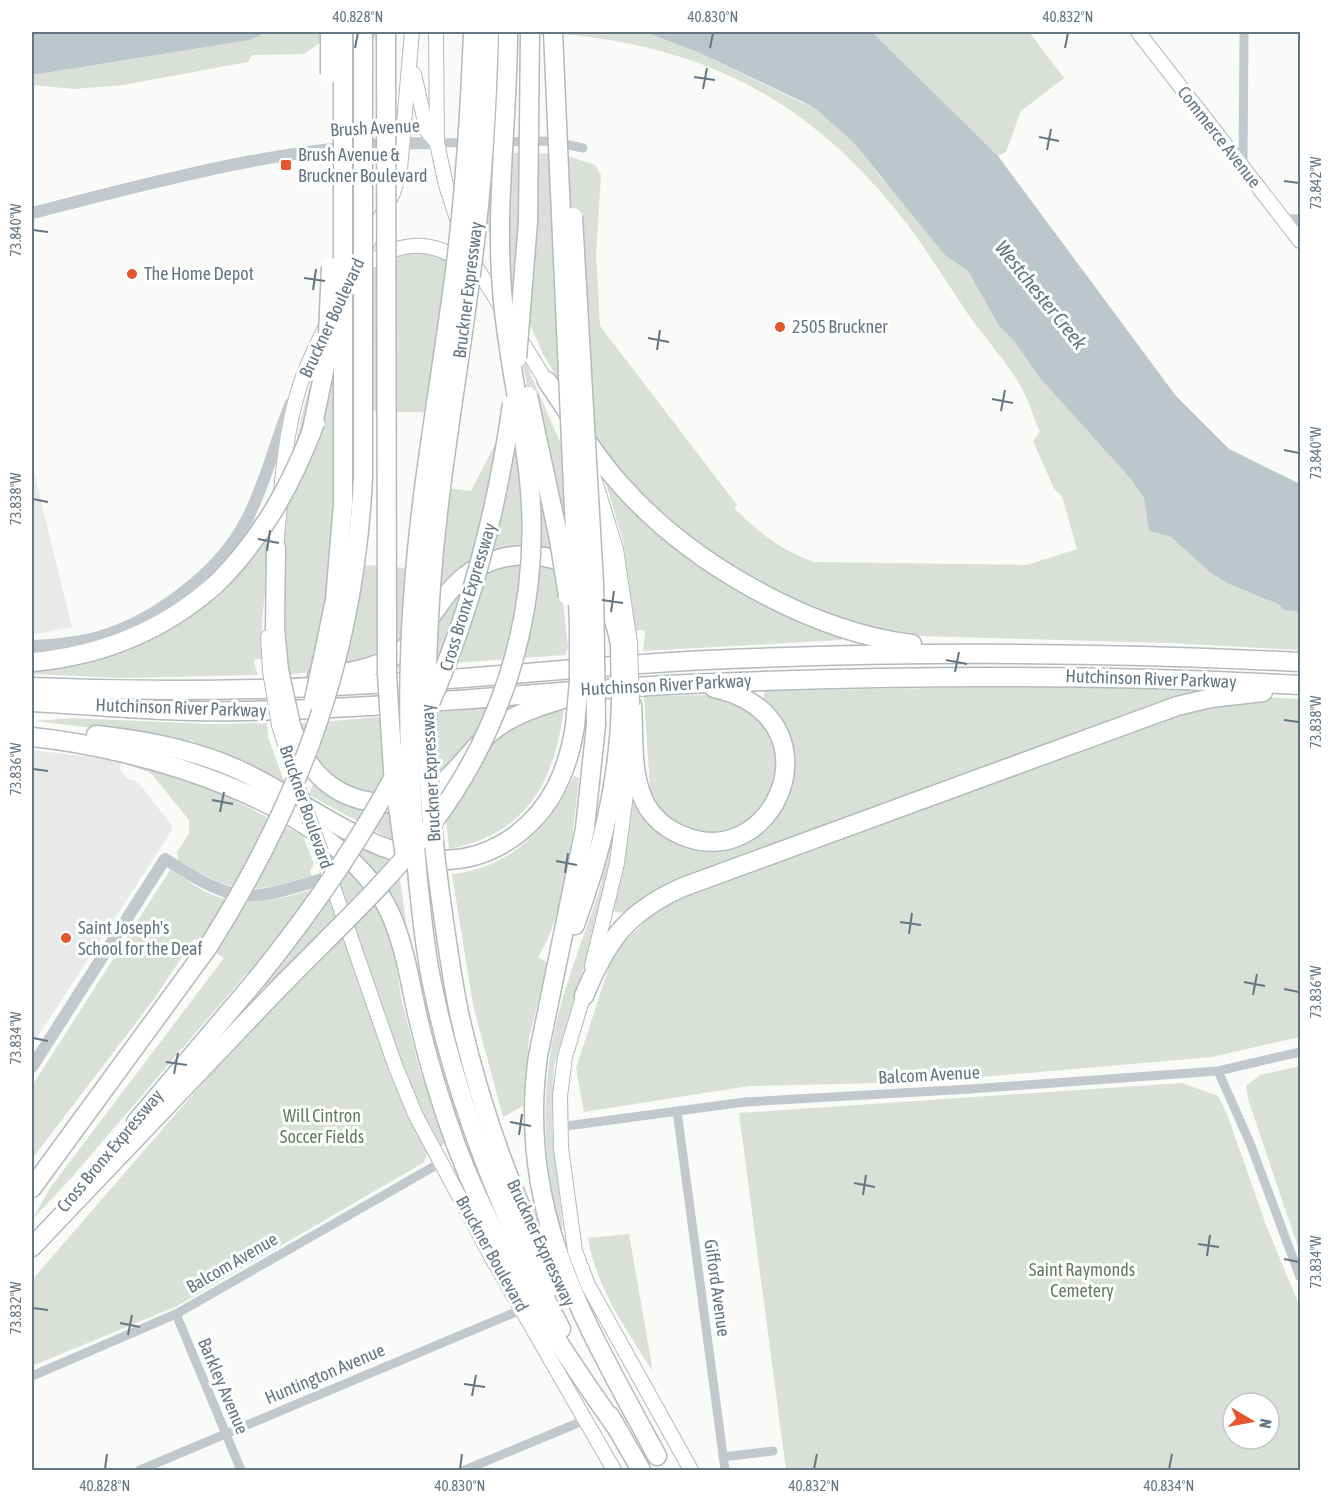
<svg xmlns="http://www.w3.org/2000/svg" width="1332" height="1502" font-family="'Asap Condensed',sans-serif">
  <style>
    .built { fill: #e8e9e9 }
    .green { fill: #dadfd7; fill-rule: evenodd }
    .water { fill: #bbc7cb }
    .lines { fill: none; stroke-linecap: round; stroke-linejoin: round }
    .secondary-casing { stroke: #b3babf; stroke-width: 16 }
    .motorway-casing { stroke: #b4b9bd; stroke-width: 21 }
    .minor { stroke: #c3c8cc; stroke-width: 9 }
    .tertiary { stroke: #c3c8cc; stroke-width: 12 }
    .secondary { stroke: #fff; stroke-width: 14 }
    .motorway { stroke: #fff; stroke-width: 18 }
    .secondary-bridge-casing { stroke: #b3babf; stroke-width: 16; stroke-linecap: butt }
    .motorway-bridge-casing { stroke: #b4b9bd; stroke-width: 21; stroke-linecap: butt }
    .secondary-bridge { stroke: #fff; stroke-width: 14 }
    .motorway-bridge { stroke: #fff; stroke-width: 18 }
    .ticks { fill: none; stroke: #657683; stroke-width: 2 }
    .poi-dot { fill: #e4572e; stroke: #fff; stroke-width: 2 }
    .labels { text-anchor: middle; stroke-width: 6; stroke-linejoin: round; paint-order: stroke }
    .street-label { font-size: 18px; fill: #657683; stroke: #fff }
    .poi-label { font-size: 18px; fill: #657683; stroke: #fff; text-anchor: start }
    .park-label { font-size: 18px; fill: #687a64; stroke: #fff }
    .water-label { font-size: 20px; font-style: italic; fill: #60757c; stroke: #fff }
    .neatline { fill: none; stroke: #657683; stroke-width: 2 }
    .ticks-label { font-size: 15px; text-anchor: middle; fill: #657683 }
  </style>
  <rect width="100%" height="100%" fill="#fafaf8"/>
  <g class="built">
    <polygon points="32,464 72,627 32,635"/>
    <polygon points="32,750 92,757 121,763 120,769 126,778 139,783 172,826 171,832 32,1045"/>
  </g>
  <g class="green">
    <polygon points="268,32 380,32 378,38 321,42 304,54 252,55 248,62 123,85 74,89 32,85 32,75 250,40"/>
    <path d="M533,32H645L700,53L817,110L853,142L883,180L968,271L999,326L1014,341L1039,377L1130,478L1144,498L1149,531L1171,537L1212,574L1229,584L1278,604L1284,610L1300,612V650L1169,643L918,636L830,617L781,595L720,560L685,536L610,465L543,354L486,225L480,152L562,154L595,165L601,175L596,254L600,326L737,505L734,508C758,532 782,551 815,562L1027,565L1077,549L1062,496L1054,489L1033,441L1040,432C1033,416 1028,397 1018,382C1002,355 979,332 962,305C942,275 923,244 900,215C801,91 690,40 533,32Z"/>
    <polygon points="872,32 1029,32 1064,78 1021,111 1006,152 998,156"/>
    <path d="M421,251L450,259L448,413L365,411L364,565L421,569L432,486L471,491L527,382L515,338L563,449L565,547L559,553C521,539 476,548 449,579C429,601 416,633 391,650C362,669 321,670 288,675C278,578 283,478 310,385L316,380L335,320L371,273L391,256Z"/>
    <polygon points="604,477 617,495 664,536 843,634 841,640 643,651 645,632 643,630 636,631 623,541"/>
    <path d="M255,517L271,530L262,622V659H255L254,663L258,675L121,678L32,674V668C107,659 162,641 220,591L209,578L241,543Z"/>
    <polygon points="510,563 554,566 560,575 568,648 565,655 398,667 398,662 457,594 481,575"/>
    <polygon points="1109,685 1230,691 623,913 612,911 633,794 697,845 778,810 775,714 763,699 765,691"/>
    <polygon points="712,695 760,715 779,754 776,788 748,823 711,835 671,823 645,793 650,788 644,696"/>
    <polygon points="1262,697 1300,699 1300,1037 1212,1057 923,1082 749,1086 584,1112 576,1068 611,961 624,942 643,924 639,920 658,906 1164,716"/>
    <polygon points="529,704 427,787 380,796 352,789 321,769 298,724"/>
    <path d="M558,709H564C554,782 527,834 449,849L444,797L507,726Z"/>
    <polygon points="71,718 209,724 267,723 268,737 285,784 190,740 184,744 141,734 35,721"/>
    <path d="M126,761L225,795L303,836L314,864L310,871L312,876C248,895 236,895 179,861L177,853L189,833V820L151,773L125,764Z"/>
    <path d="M574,776L579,778C573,829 566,915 538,957L548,963L529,1038L523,1106L503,1117L473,1005L452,874C510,868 550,828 574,776Z"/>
    <polygon points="314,781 392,813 396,842 309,795"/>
    <path d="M616,816L605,889L591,944L554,1066L552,1128L563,1228L560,1229C544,1168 541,1105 552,1044C561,991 583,941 599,891C606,867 606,837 616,816Z"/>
    <polygon points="321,824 398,866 408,935 366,864 347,846 319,828"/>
    <polygon points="328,853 354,872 383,918 392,941 402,1002 420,1071 449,1142 438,1147 401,1062"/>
    <path d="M170,870C183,875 193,886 206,892C243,911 282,899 320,887L328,894L394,1077L428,1153L423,1163L177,1306L32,1366V1280L225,1057L280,999L247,973L72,1177L32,1220L50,1188L224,958L194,939L154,999L32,1159V1086Z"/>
    <polygon points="1300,1066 1300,1253 1248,1099 1246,1086 1260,1075"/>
    <path d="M1182,1083L1218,1096L1227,1114L1266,1225L1300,1307V1470H786L739,1113ZM1233,1403H1269V1439H1233Z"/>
    <path d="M629,1234L653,1372C627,1330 596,1288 588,1238Z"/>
  </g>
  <g class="water">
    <polygon points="32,32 268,32 250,40 32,75"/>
    <polygon points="645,32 872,32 998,156 1176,396 1229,449 1300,484 1300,612 1284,610 1278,604 1229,584 1212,574 1171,537 1149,531 1144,498 1130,478 1039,377 1014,341 999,326 968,271 945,255 853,142 817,110 803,102 700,53"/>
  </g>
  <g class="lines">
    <defs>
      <g id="secondary">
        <polyline points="436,32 437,143 446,185 459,225"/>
        <polyline points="1138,32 1300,241"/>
        <polyline points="414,74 427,131 437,143"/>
        <polyline points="472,260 504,312"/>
        <path d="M359,272C389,243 428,236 462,262"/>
        <polyline points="343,291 393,193 400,169 412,32"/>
        <polyline points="517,334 551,389"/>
        <polyline points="591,468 616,549 630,643"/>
        <path d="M275,558C281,503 282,446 298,392C305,368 316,346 327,324"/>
        <polyline points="268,637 270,671"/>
        <polyline points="279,725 297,783"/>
        <polyline points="321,852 395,1065 415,1114 492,1258 614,1470"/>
        <polyline points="592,966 617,863 630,764"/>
        <polyline points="586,987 565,1057 560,1096 561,1148 575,1251 588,1285 691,1470"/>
      </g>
      <g id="motorway">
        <path d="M547,381C571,416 593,454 621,485C690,563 809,631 912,644"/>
        <polyline points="594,519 616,606"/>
        <polyline points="276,548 275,628 279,670"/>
        <path d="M32,662C100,656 163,631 215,585"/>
        <path d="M317,676C343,673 373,670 396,655C419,639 431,614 448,593C477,557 521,547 563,562C600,576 613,608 620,644"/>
        <path d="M32,687C150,692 270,691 389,683C495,677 601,665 707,660C905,651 1102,652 1300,662"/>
        <path d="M32,702C102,706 172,713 242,711C391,709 539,691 688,684C893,675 1096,674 1300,685"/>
        <path d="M632,705C634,734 631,769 642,796C648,813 663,827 679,834C774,879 844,717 714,688"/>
        <path d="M291,725C305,773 338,804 391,803"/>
        <path d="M596,725L585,828L538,1056C516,1215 586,1323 657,1456"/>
        <path d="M96,735C145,740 192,749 237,769C323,807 421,906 516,835C552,808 568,770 575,726"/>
        <path d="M32,737C142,748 340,804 390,913C405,946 410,983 418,1018C428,1061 441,1104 456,1145C495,1248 553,1338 616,1427"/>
        <path d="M418,798C449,786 466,754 490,733C513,713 542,706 569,697"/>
        <path d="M438,878C444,923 450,968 459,1013C480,1107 514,1201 558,1287"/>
        <path d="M418,880C422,916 425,953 433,988C458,1108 504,1221 561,1329"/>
        <path d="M575,925C601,853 619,783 621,705"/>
        <path d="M584,996C607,940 627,912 683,887L1177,706L1211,698L1263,692"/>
        <polyline points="136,1122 256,980"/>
        <polyline points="32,1188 208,947"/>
        <polyline points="32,1247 273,994"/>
        <polyline points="610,1416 641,1470"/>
      </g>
    </defs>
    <use href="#secondary" class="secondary-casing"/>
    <use href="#motorway" class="motorway-casing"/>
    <g class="minor">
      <polyline points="437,143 549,141 583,148"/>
      <polyline points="1243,167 1244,32"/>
      <polyline points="1283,219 1300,219"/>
      <polyline points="1218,1071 1250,1143 1300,1277"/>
      <polyline points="677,1111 725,1470"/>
      <polyline points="559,1127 745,1102 970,1089 1218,1071 1300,1052"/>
      <polyline points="176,1314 241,1470"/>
      <polyline points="32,1376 176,1314 440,1163"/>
      <polyline points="723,1457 773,1451"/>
      <polyline points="140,1470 523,1309"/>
      <polyline points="465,1470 585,1420"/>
    </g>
    <g class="tertiary">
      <path d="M32,213C167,179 296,142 437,143"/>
      <path d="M32,646C53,645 75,643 95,638C152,623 221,572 247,519C266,483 275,441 291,403"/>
      <path d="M32,1067L165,859C240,907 247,902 329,877"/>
    </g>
    <use href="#secondary" class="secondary"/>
    <use href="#motorway" class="motorway"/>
    <defs>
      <g id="secondary-bridge">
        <polyline points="630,643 632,705"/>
        <polyline points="270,671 279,725"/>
        <polyline points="299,790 321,852"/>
      </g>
      <g id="motorway-bridge">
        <polyline points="330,32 330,74"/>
        <polyline points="386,32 387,674 393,771 405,857"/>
        <polyline points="553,32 579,624 579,681 575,726"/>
        <polyline points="573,217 594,583 596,725"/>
        <polyline points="517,358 528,222 530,32"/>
        <polyline points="528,396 559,539 568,596"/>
        <polyline points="311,434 327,357 331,267"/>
        <path d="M215,585C262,539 292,484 315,423"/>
        <polyline points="620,644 621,705"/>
        <polyline points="279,670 291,725"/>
        <polyline points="314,700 335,600 343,504 343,32"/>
        <path d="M438,878C426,786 424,693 430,601C437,486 459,372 473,258C483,183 487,107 489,32"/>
        <path d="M418,880C409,786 406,694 413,599C420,489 441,380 455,271C465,191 470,112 473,32"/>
        <path d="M208,947C302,798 355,653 363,476V32"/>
        <path d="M256,980C402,800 480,634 512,404"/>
        <path d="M273,994C325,940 383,888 428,829C500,736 537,621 531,504C527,432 507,362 502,290C495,204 508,117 508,32"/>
      </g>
    </defs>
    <use href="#secondary-bridge" class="secondary-bridge-casing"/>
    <use href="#motorway-bridge" class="motorway-bridge-casing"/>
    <use href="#secondary-bridge" class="secondary-bridge"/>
    <use href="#motorway-bridge" class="motorway-bridge"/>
  </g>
  <path class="ticks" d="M355,48L358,33M710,48L713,33M1065,48L1068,33M694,77L715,80M703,89L707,68M1039,137L1059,141M1047,150L1051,129M1284,181L1299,183M33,230L48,232M304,278L325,281M313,290L316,269M648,338L669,342M657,350L660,330M992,399L1013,403M1001,411L1005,390M1284,450L1299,453M33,499L48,502M258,539L279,543M267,551L270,530M602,600L623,603M611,612L614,591M946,660L967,664M955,672L959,652M1284,720L1299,722M33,769L48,771M212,800L233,804M220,812L224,792M556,861L577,865M565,873L568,853M900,922L921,925M909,934L912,913M1244,982L1265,986M1284,989L1299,992M1253,995L1257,974M33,1038L48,1041M166,1062L187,1065M174,1074L178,1053M510,1122L531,1126M519,1135L522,1114M854,1183L875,1187M863,1195L866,1175M1198,1244L1219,1247M1207,1256L1210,1235M1284,1259L1299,1262M33,1308L48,1310M120,1323L140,1327M128,1335L132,1315M464,1384L485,1387M472,1396L476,1375M105,1469L107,1454M460,1469L462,1454M814,1469L817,1454M1169,1469L1172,1454"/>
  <g class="poi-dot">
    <rect x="280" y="159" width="12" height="12" rx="3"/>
    <circle cx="132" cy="274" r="6"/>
    <circle cx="780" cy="327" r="6"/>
    <circle cx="66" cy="938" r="6"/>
  </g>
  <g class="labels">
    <g class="street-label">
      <text transform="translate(375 128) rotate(-3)" y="6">Brush Avenue</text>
      <text transform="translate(1219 137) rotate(52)" y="6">Commerce Avenue</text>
      <text transform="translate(468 290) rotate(-83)" y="6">Bruckner Expressway</text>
      <text transform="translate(332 318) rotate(-65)" y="6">Bruckner Boulevard</text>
      <text transform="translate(468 597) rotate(-73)" y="6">Cross Bronx Expressway</text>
      <text transform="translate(1151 679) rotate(2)" y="6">Hutchinson River Parkway</text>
      <text transform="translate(666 685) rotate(-3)" y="6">Hutchinson River Parkway</text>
      <text transform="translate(181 708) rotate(2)" y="6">Hutchinson River Parkway</text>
      <text transform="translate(431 773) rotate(-93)" y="6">Bruckner Expressway</text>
      <text transform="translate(306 807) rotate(71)" y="6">Bruckner Boulevard</text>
      <text transform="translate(929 1075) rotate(-3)" y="6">Balcom Avenue</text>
      <text transform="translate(110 1151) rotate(-50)" y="6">Cross Bronx Expressway</text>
      <text transform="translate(541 1243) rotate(65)" y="6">Bruckner Expressway</text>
      <text transform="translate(492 1254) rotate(61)" y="6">Bruckner Boulevard</text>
      <text transform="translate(232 1263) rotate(-30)" y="6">Balcom Avenue</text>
      <text transform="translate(717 1288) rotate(82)" y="6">Gifford Avenue</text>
      <text transform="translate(325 1374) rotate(-23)" y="6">Huntington Avenue</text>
      <text transform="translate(223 1386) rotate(67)" y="6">Barkley Avenue</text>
    </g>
    <g class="poi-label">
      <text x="298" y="161">Brush Avenue &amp;<tspan x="298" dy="21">Bruckner Boulevard</tspan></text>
      <text x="144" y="280">The Home Depot</text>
      <text x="792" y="333">2505 Bruckner</text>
      <text x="78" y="934">Saint Joseph's<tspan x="78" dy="21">School for the Deaf</tspan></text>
    </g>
    <g class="park-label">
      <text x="322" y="1122">Will Cintron<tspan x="322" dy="21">Soccer Fields</tspan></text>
      <text x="1082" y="1276">Saint Raymonds<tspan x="1082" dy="21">Cemetery</tspan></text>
    </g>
    <g class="water-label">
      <text transform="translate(1041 295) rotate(51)" y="7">Westchester Creek</text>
    </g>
  </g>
  <rect width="1332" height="1502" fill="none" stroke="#ffffff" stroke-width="66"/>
  <g transform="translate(1251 1421) rotate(100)"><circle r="28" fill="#ffffff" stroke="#c1c8cd" stroke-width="1.5"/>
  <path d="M0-4.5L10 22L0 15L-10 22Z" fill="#e4572e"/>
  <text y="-9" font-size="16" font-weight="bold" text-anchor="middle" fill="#657683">N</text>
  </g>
  <rect x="33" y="33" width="1266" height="1436" class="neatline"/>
  <g class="ticks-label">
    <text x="358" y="22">40.828°N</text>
    <text x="713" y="22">40.830°N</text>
    <text x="1068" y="22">40.832°N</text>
    <text transform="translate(1316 183) rotate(-90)" y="5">73.842°W</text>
    <text transform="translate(16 230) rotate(-90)" y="5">73.840°W</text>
    <text transform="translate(1316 453) rotate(-90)" y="5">73.840°W</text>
    <text transform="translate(16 499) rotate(-90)" y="5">73.838°W</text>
    <text transform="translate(1316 722) rotate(-90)" y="5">73.838°W</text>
    <text transform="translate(16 769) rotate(-90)" y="5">73.836°W</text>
    <text transform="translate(1316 992) rotate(-90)" y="5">73.836°W</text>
    <text transform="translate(16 1038) rotate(-90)" y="5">73.834°W</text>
    <text transform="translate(1316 1262) rotate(-90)" y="5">73.834°W</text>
    <text transform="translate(16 1308) rotate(-90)" y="5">73.832°W</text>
    <text x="105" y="1491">40.828°N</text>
    <text x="460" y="1491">40.830°N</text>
    <text x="814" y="1491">40.832°N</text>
    <text x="1169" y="1491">40.834°N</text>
  </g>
</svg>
